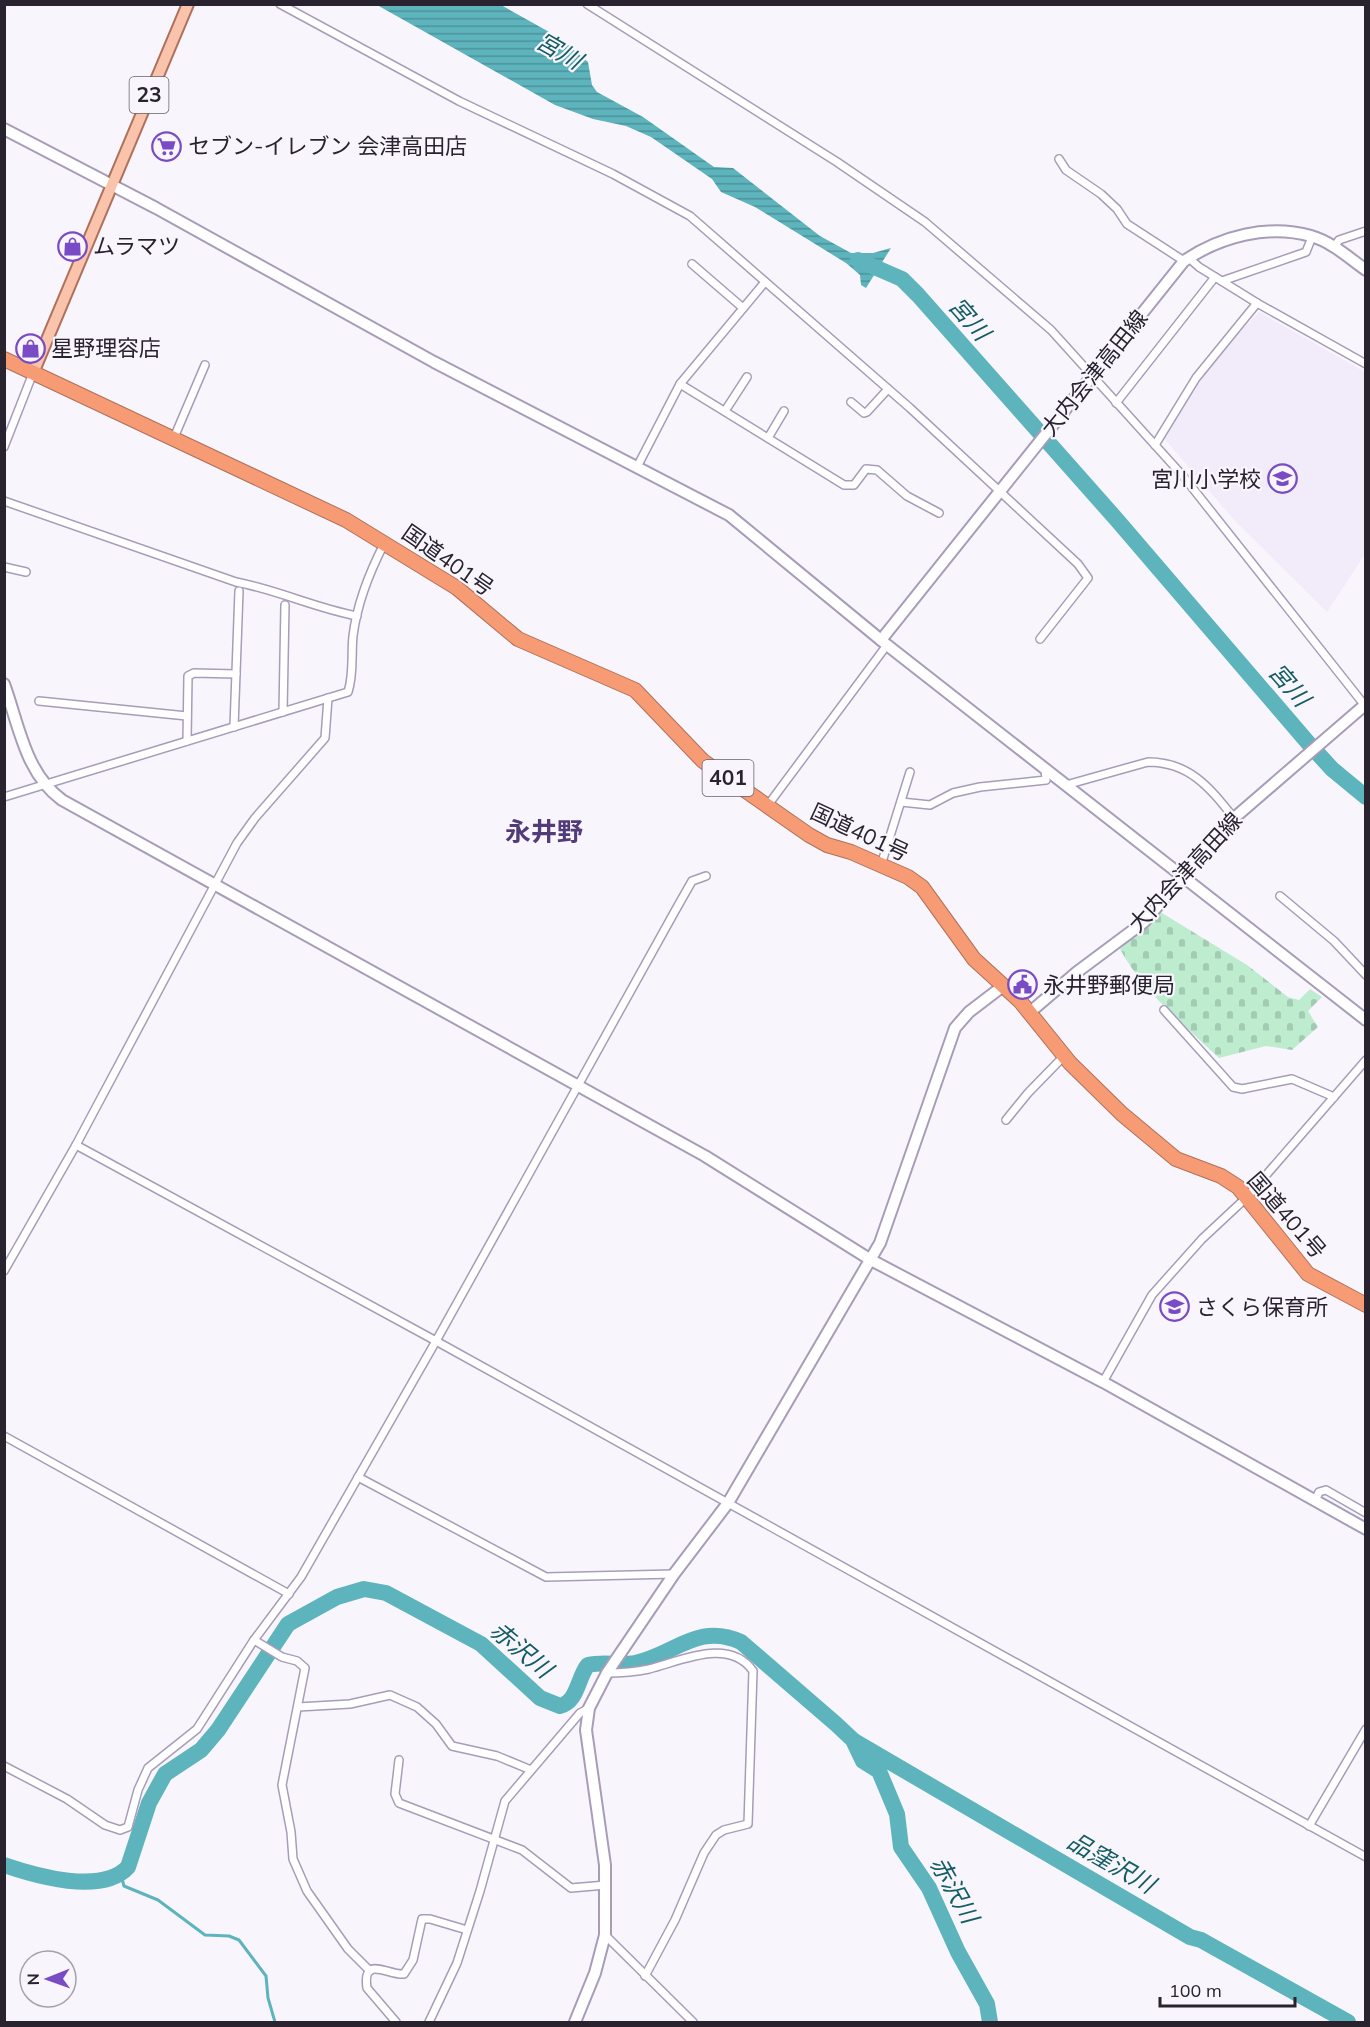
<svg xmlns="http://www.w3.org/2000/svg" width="1370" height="2027" font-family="Mulish,'Noto Sans JP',sans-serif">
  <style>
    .built { fill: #f1ebfa }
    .cemetery { fill: url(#cemetery-stones) }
    .water { fill: url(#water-rules) }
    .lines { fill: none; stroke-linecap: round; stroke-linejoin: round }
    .stream { stroke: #5eb4bd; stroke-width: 3 }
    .river { stroke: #5eb4bd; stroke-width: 16 }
    .street-casing { stroke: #a89cb9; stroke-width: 10 }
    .secondary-casing { stroke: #a89cb9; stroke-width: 14 }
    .primary-casing { stroke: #af715c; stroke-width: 14 }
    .highway-casing { stroke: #af715c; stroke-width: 16 }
    .street { stroke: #fff; stroke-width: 7 }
    .secondary { stroke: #fff; stroke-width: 10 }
    .primary { stroke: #fac3ac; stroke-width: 10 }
    .highway { stroke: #f79b74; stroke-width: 14 }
    .labels { text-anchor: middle; stroke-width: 4.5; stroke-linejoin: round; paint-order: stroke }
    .shield { fill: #f8f6fc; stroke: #66626c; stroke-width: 1.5 }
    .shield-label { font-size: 21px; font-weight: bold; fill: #28232f }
    .poi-label { font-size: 22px; fill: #28232f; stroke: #f8f6fc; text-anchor: start }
    .street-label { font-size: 22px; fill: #28232f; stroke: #f8f6fc }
    .water-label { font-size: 24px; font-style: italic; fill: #145d64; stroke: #f8f6fc }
    .quarter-label { font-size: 26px; font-weight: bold; fill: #513c79; stroke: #f8f6fc }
  </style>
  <defs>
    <pattern id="cemetery-stones" width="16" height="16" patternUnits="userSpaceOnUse" patternTransform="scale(1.5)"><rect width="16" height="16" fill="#beeccf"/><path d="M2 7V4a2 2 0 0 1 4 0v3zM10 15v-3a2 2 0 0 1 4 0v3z" fill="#a3cab2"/></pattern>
    <pattern id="water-rules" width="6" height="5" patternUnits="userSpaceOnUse" patternTransform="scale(1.5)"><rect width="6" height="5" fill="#5eb4bd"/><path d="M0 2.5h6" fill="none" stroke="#4e929a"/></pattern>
  </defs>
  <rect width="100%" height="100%" fill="#f8f6fc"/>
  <polygon class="built" points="1259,312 1365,372 1365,554 1327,612 1235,521 1162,436 1197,378"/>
  <path class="cemetery" d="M1157,910L1247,965L1288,997L1299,1000L1310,989L1322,997L1308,1011L1318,1027L1292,1050L1266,1046L1219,1058C1184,1025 1143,992 1120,949Z"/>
  <polygon class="water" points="377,5 501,5 560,38 588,62 592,85 597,92 643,117 714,167 733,168 820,236 851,253 873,253 891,248 866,288 861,285 860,275 846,263 755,207 721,192 712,179 651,137 626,126 593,119 555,105"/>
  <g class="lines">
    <polyline class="stream" points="121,1875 124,1886 158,1900 205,1935 229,1936 239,1940 266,1976 268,1998 275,2022"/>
    <g class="river">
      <polyline points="858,260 902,279 918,295 1117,520 1310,745 1332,769 1366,797"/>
      <polyline points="854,1741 1190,1937 1201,1940 1348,2022"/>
      <path d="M4,1865C36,1876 102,1895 128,1867L149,1803L165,1774L201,1750L218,1730L288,1624L337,1597L364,1589L386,1593L481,1644L540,1698L560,1706C578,1702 578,1676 588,1665C604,1661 620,1666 635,1663C674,1655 698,1622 741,1642L836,1724L853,1740L863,1761L879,1771L897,1814L901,1847L929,1888L958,1952L987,2004L990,2022"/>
    </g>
    <defs>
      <g id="street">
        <polyline points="280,4 459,101 613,174 690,216 910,408 1078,564 1088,578 1040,639"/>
        <polyline points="587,4 837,162 925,222 1051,330 1183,476 1366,707"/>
        <polyline points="1059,159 1066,170 1101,194 1117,209 1127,224 1184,261"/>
        <polyline points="1334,247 1339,240 1366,231"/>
        <polyline points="1189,258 1199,267 1257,303 1366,364"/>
        <polyline points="692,264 743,308"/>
        <polyline points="1222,281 1306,252 1312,237"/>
        <polyline points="680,384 844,485 854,485 866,469 877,470 907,496 939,513"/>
        <polyline points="851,402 864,413 867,412 888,389"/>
        <polyline points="1116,403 1215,277"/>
        <polyline points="725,411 747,377"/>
        <polyline points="768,438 784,411"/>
        <polyline points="173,440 205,365"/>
        <polyline points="1155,445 1196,378 1257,303"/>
        <polyline points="4,447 33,373"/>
        <polyline points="637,467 680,384 765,282"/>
        <path d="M4,501L236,582C278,590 315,608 357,616"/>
        <polyline points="4,567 26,572"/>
        <polyline points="39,701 187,716"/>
        <polyline points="283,712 285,605"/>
        <polyline points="234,727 239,591"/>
        <polyline points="187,741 188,676 194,673 236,674"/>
        <path d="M1066,785L1148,762C1190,762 1210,788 1234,818"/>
        <path d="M4,797L348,692C354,674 351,655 353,636C357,603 370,571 385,542"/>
        <polyline points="901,802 930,805 953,793 980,787 1046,780 1045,769"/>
        <polyline points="768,805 887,645"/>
        <polyline points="881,865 910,772"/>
        <polyline points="1280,896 1334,941 1366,975"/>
        <polyline points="1164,1010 1233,1087 1242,1089 1292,1079 1334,1097"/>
        <polyline points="1006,1120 1028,1093 1064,1056"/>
        <polyline points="76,1145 436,1341 1366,1857"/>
        <polyline points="4,1271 76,1145 237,843 255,818 325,738 328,698"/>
        <polyline points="1103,1382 1152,1295 1202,1239 1247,1197 1366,1060"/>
        <polyline points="4,1436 289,1594"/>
        <polyline points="358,1477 546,1577 674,1574"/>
        <polyline points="1315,1501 1319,1492 1326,1490 1366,1513"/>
        <polyline points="254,1640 282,1657 297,1661 305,1668 282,1785 291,1832 293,1859 307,1891 348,1949 370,1971"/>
        <path d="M607,1673C621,1673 635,1672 649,1669C681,1661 729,1637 753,1671L748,1824L724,1830L716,1835L704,1853L675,1920L645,1976"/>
        <polyline points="298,1707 350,1704 390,1695 417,1707 436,1724 452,1746 497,1756 531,1770"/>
        <polyline points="399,1760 395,1794 399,1803 522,1850 571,1888 606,1885"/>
        <polyline points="4,1766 67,1799 105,1825 120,1830 128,1827 138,1790 148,1768 197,1729 254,1640 301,1577 436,1341 675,911 692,881 706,876"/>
        <polyline points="1309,1826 1366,1729"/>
        <polyline points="605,1935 693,2022"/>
        <path d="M396,2022L367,1988C362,1954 389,1976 404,1974L413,1960L422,1919H430L467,1930"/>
        <polyline points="429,2022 457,1963 480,1891 505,1801 580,1713 589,1708"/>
      </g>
      <g id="secondary">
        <polyline points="4,129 156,208 434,362 729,515 887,645 1366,1020"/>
        <path d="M881,640L1184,261C1221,236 1268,224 1311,236C1332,242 1349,258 1366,270"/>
        <path d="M4,684C19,725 25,773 62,800L705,1156L871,1260L1103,1382L1366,1529"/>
        <polyline points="1029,1013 1077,972 1144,922 1226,825 1366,704"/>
        <polyline points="575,2022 595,1973 605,1935 605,1865 586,1730 589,1708 607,1673 674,1574 728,1503 880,1243 955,1028 969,1012 1003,986"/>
      </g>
      <polyline id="primary" points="33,373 188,4"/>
      <polyline id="highway" points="4,359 346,520 457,588 518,639 635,690 703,761 809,835 827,845 851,852 908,877 922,887 974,959 1020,1001 1070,1063 1122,1114 1176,1159 1221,1176 1238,1187 1308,1274 1366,1305"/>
    </defs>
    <use href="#street" class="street-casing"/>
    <use href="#secondary" class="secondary-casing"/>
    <use href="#primary" class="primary-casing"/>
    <use href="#highway" class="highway-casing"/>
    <use href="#street" class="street"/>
    <use href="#secondary" class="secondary"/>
    <use href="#primary" class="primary"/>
    <use href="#highway" class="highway"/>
  </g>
  <defs>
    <symbol id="supermarket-ring" viewBox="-11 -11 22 22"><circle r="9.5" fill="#f8f6fc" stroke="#794cc5" stroke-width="1.5"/><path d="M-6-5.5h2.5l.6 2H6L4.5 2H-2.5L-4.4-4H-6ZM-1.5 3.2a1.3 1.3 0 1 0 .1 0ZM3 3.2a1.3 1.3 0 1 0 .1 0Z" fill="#794cc5"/></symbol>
    <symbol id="shop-ring" viewBox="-11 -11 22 22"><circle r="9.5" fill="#f8f6fc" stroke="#794cc5" stroke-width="1.5"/><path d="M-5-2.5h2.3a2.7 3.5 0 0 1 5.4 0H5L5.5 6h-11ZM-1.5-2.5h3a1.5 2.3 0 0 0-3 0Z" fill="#794cc5"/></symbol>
    <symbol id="school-ring" viewBox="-11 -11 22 22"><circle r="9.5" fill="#f8f6fc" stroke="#794cc5" stroke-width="1.5"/><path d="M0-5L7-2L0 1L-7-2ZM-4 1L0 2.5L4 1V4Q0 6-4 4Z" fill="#794cc5"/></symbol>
    <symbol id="civic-ring" viewBox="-11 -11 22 22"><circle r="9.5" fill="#f8f6fc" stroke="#794cc5" stroke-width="1.5"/><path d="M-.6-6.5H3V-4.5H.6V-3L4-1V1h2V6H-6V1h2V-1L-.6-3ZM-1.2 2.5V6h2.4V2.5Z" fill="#794cc5"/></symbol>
  </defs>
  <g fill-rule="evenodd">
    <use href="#supermarket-ring" x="150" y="130" width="33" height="33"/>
    <use href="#shop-ring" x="56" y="230" width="33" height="33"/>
    <use href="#shop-ring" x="14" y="332" width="33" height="33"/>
    <use href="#school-ring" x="1266" y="462" width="33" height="33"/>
    <use href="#civic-ring" x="1006" y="968" width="33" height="33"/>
    <use href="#school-ring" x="1158" y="1290" width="33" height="33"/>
  </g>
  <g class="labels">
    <g class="shield">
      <rect x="129.5" y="77" width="39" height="36" rx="4.5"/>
      <rect x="702.5" y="760" width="51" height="36" rx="4.5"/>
    </g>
    <g class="shield-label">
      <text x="149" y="102">23</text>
      <text x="728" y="785">401</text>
    </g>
    <g class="poi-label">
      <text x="188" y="154">セブン-イレブン 会津高田店</text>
      <text x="93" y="254">ムラマツ</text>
      <text x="51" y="356">星野理容店</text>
      <text x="1261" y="487" text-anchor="end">宮川小学校</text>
      <text x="1043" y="993">永井野郵便局</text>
      <text x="1196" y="1315">さくら保育所</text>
    </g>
    <g class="street-label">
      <text transform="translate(1094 373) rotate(-51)" y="8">大内会津高田線</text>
      <text transform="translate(448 560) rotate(35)" y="8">国道401号</text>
      <text transform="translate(860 832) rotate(25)" y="8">国道401号</text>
      <text transform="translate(1185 872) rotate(-47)" y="8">大内会津高田線</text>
      <text transform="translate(1287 1215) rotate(49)" y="8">国道401号</text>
    </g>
    <g class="water-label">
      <text transform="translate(559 51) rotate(30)" y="8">宮川</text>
      <text transform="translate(969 319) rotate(49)" y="8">宮川</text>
      <text transform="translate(1289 685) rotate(49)" y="8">宮川</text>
      <text transform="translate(521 1650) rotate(40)" y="8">赤沢川</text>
      <text transform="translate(1111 1863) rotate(30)" y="8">品窪沢川</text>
      <text transform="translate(954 1890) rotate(61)" y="8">赤沢川</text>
    </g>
    <g class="quarter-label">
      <text x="544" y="841">永井野</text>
    </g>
  </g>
  <rect width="1370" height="2027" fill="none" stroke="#28232f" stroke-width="12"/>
  <g transform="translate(48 1979) rotate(269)"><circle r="28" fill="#f8f6fc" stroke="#a5a2aa" stroke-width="1.5"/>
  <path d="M0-4.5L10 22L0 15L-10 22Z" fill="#794cc5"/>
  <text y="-9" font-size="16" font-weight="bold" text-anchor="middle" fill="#28232f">N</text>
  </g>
  <path d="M1160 1997v9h135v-9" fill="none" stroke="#28232f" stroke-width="3"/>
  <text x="1169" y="1997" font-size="18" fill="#28232f" stroke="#f8f6fc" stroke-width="4.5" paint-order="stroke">100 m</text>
</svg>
